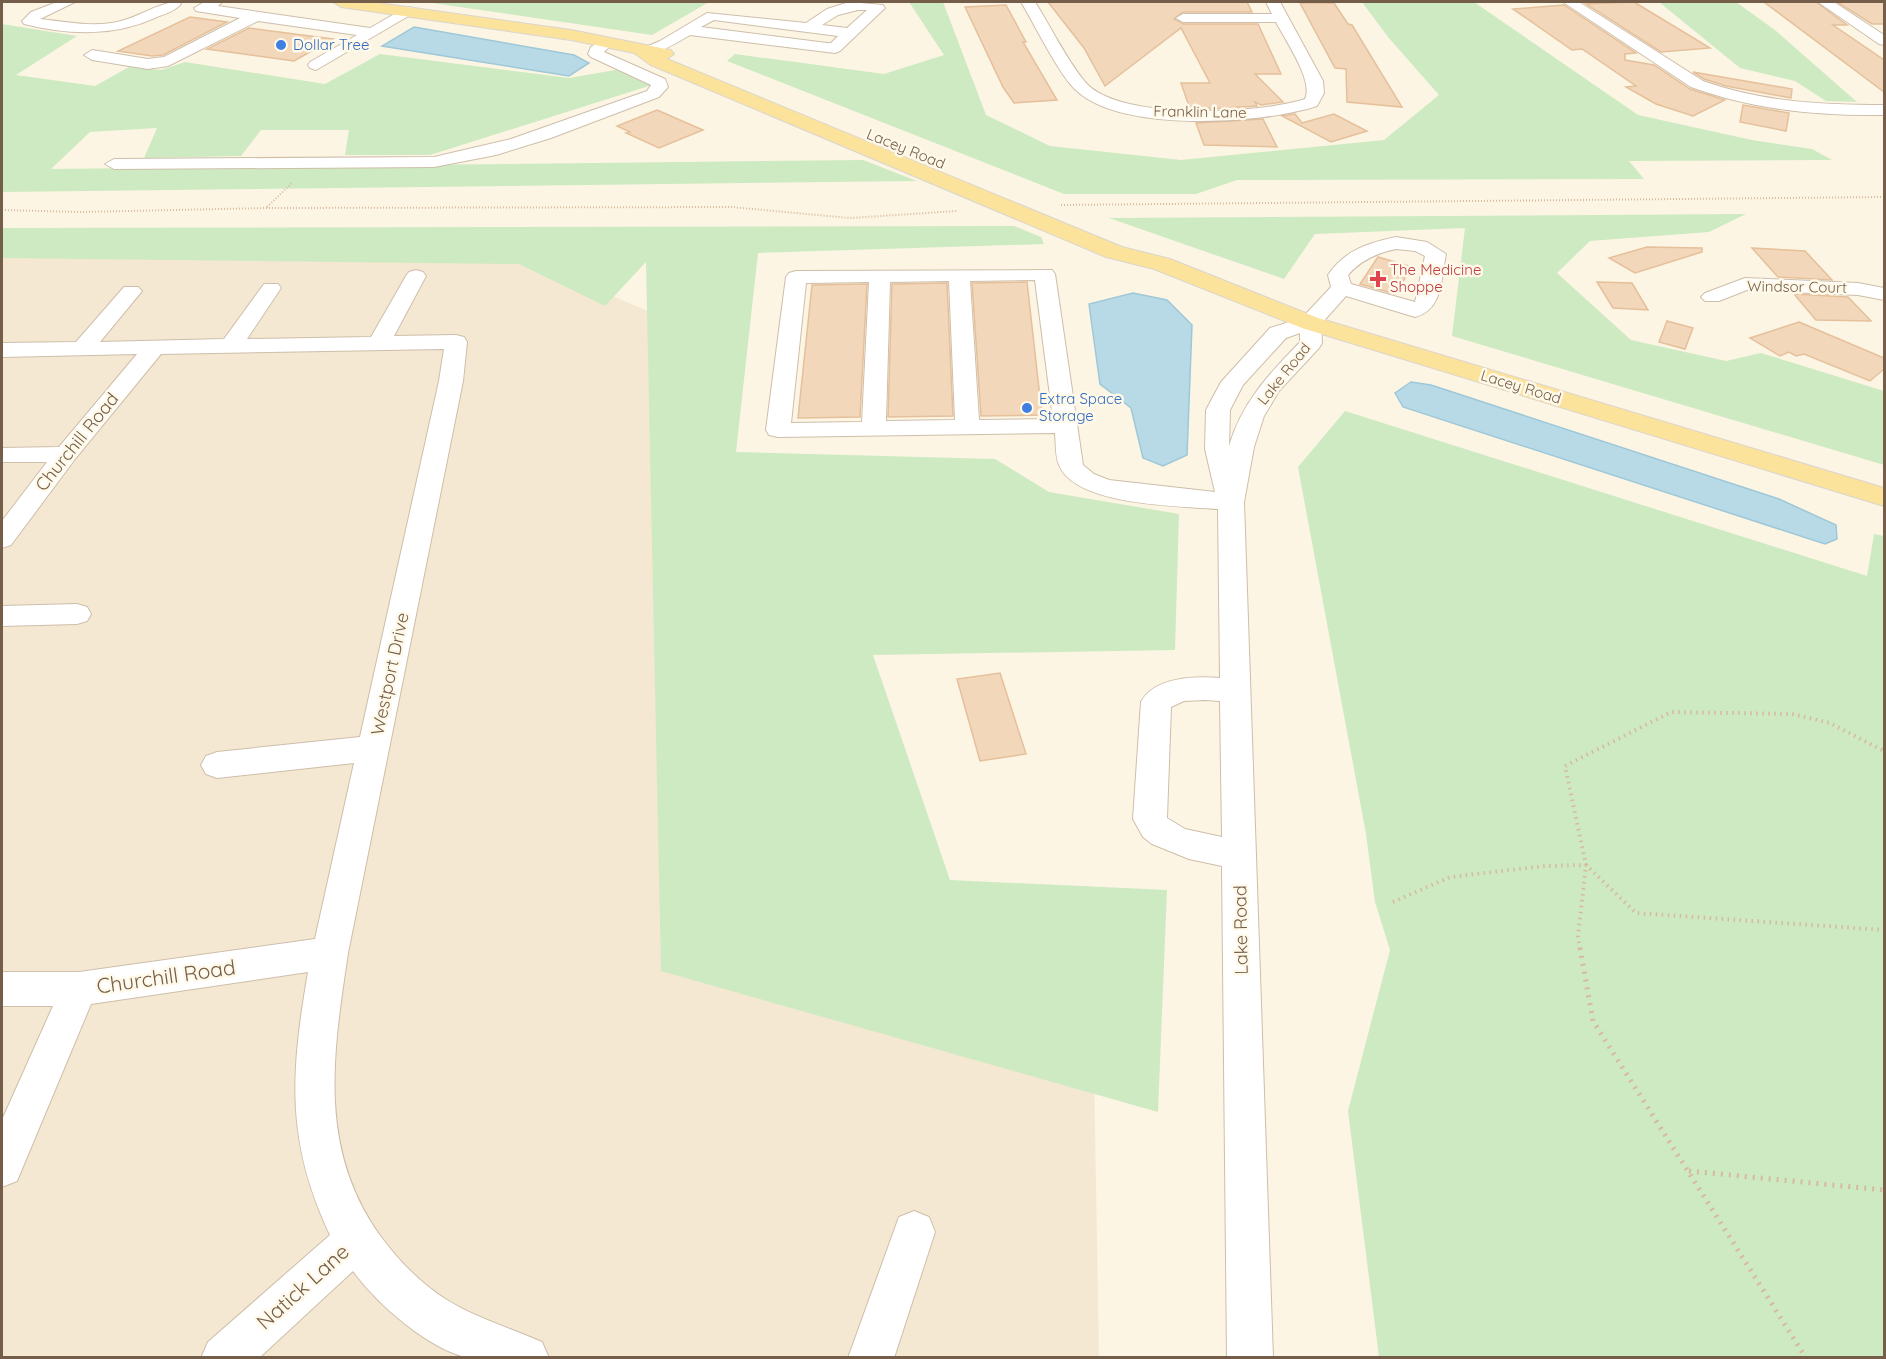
<svg xmlns="http://www.w3.org/2000/svg" width="1886" height="1359" font-family="Quicksand,sans-serif">
  <style>
    .residential { fill: #f4e8d2 }
    .green { fill: #ceeac2 }
    .water { fill: #b8dae6; stroke: #9ec8d8; stroke-width: 1.5 }
    .building { fill: #f2d7bb; stroke: #e5c09b; stroke-width: 1.5 }
    .lines { fill: none; stroke-linecap: round; stroke-linejoin: round }
    .minor-casing { stroke: #cebeaa; stroke-width: 2 }
    .major-casing { stroke: #dbd5d0; stroke-width: 2 }
    .path-far2 { stroke: #d7ba9e; stroke-width: 2; stroke-dasharray: 1 2; stroke-linecap: butt }
    .path-far1 { stroke: #d7ba9e; stroke-width: 4; stroke-dasharray: 1.5 4.5; stroke-linecap: butt }
    .path { stroke: #d7ba9e; stroke-width: 5; stroke-dasharray: 2 6; stroke-linecap: butt }
    .minor { fill: #fff; fill-rule: evenodd }
    .major { fill: #fbe39b; fill-rule: evenodd }
    .shop-dot { fill: #3f7fe0; stroke: #fff9ea; stroke-width: 2 }
    .health-dot { fill: #e0444e; stroke: #fff9ea; stroke-width: 2 }
    .labels { text-anchor: middle; stroke-width: 5; stroke-linejoin: round; paint-order: stroke }
    .far-shop-label { font-size: 15px; fill: #366cbe; stroke: #fff9ea; text-anchor: start }
    .far-street-label { font-size: 15px; fill: #755e49; stroke: #fff9ea }
    .far-health-label { font-size: 15px; fill: #be3a42; stroke: #fff9ea; text-anchor: start }
    .street-label { font-size: 18px; fill: #755e49; stroke: #fff9ea }
    .near-street-label { font-size: 21px; fill: #755e49; stroke: #fff9ea }
  </style>
  <rect width="100%" height="100%" fill="#fcf5e3"/>
  <polygon class="residential" points="2,247 509,252 669,320 701,950 1093,1012 1099,1357 2,1358"/>
  <g class="green">
    <polygon points="425,2 709,2 652,35"/>
    <polygon points="909,2 943,2 986,115 1050,146 1181,160 1384,140 1439,95 1388,37 1362,2 1474,2 1638,115 1752,140 1812,149 1832,160 1629,161 1644,179 1237,180 1196,194 1064,194 727,61 735,54 884,74 944,55"/>
    <polygon points="1659,2 1736,2 1775,30 1857,102 1826,101 1795,81 1740,68"/>
    <polygon points="2,24 77,36 16,75 95,86 129,67 161,70 185,62 325,84 380,54 569,78 621,69 652,85 430,155 345,155 349,130 261,130 241,156 144,158 157,128 90,132 51,169 863,160 917,181 2,192"/>
    <polygon points="1746,214 1709,232 1590,241 1557,273 1631,340 1726,361 1761,353 1884,391 1884,465 1452,336 1465,228 1315,234 1284,279 1109,218"/>
    <polygon points="1014,226 1041,237 1044,244 758,253 736,452 995,459 1049,492 1179,514 1175,650 873,655 950,880 1167,890 1158,1112 661,971 646,262 605,306 519,264 2,258 2,228"/>
    <polygon points="1345,411 1867,576 1874,534 1884,536 1884,1357 1379,1357 1348,1111 1390,950 1375,902 1366,834 1298,467"/>
  </g>
  <g class="water">
    <polygon points="414,27 574,55 589,63 569,76 382,46"/>
    <polygon points="1133,293 1167,300 1192,325 1187,455 1163,466 1143,458 1131,408 1100,384 1089,304"/>
    <polygon points="1411,382 1431,385 1779,499 1836,525 1837,539 1825,544 1403,407 1395,393"/>
  </g>
  <g class="building">
    <polygon points="1048,2 1247,2 1252,12 1183,12 1174,19 1183,24 1258,24 1281,74 1255,74 1283,102 1261,105 1255,102 1257,106 1225,108 1190,109 1181,83 1210,83 1181,28 1105,86 1084,48"/>
    <polygon points="1634,2 1710,48 1661,52 1586,4"/>
    <polygon points="1764,2 1816,2 1847,25 1833,25 1884,60 1884,92"/>
    <polygon points="1837,2 1884,2 1884,24 1872,24"/>
    <polygon points="1300,3 1334,3 1348,24 1352,25 1402,107 1347,102 1346,69 1335,68"/>
    <polygon points="1006,5 1026,42 1023,42 1057,100 1014,103 1003,87 965,7"/>
    <polygon points="1564,5 1636,53 1625,54 1625,60 1654,65 1690,89 1725,100 1693,116 1656,104 1626,87 1636,86 1582,49 1572,50 1513,9"/>
    <polygon points="190,17 227,22 163,55 152,56 118,51"/>
    <polygon points="249,28 333,39 294,61 207,49"/>
    <polygon points="1693,72 1792,89 1791,98 1726,86 1704,79"/>
    <polygon points="1743,105 1789,113 1786,131 1740,122"/>
    <polygon points="657,110 703,130 659,148 626,133 630,132 617,126"/>
    <polygon points="1295,114 1302,123 1334,114 1367,131 1331,142 1282,116"/>
    <polygon points="1263,119 1277,147 1204,145 1196,123"/>
    <polygon points="1647,247 1702,248 1702,252 1635,273 1609,258"/>
    <polygon points="1752,248 1805,251 1832,280 1778,277"/>
    <polygon points="1378,257 1412,267 1395,294 1360,284"/>
    <polygon points="1027,282 1042,415 981,416 972,283"/>
    <polygon points="1597,282 1632,283 1648,310 1613,308"/>
    <polygon points="947,283 953,416 888,417 892,284"/>
    <polygon points="867,284 860,417 798,418 812,285"/>
    <polygon points="1794,294 1848,297 1871,321 1816,320"/>
    <polygon points="1667,321 1693,328 1685,349 1659,342"/>
    <polygon points="1799,322 1884,358 1884,369 1870,381 1804,354 1796,356 1789,352 1780,356 1750,338"/>
    <polygon points="1000,673 1026,754 980,761 957,679"/>
  </g>
  <g class="lines">
    <defs>
      <g id="minor">
        <path d="M57,2H75L40,19C67,22 95,28 121,21C141,16 159,2 179,2L181,4C175,11 165,14 157,17C114,37 69,35 24,24L22,21L31,12Z"/>
        <polygon points="204,2 222,2 218,6 370,28 405,8 410,7 417,11 316,70 310,68 308,65 310,62 357,35 258,21 168,66 148,69 92,60 84,55 92,50 148,59 164,57 240,18 196,11 194,8"/>
        <path d="M849,2L883,5L885,8L840,51L835,53L690,35C674,45 660,52 642,57L634,52L660,41L707,13L806,23L827,9ZM858,10H867L847,28L822,25L838,15ZM714,20L838,36L831,43H827L701,27Z"/>
        <path d="M1021,2H1035C1051,27 1067,61 1086,83C1120,121 1260,114 1305,99C1314,81 1285,40 1276,22H1183L1176,18L1183,14H1272L1266,2H1280L1323,81L1324,93L1317,106C1262,124 1122,133 1077,91C1060,77 1034,23 1021,2Z"/>
        <path d="M1563,2H1579L1703,81C1762,102 1822,105 1884,105V115C1818,116 1754,110 1691,87Z"/>
        <polygon points="1818,2 1834,2 1884,35 1884,45 1879,44"/>
        <polygon points="606,37 614,42 604,52 665,79 668,87 659,97 551,138 496,155 434,167 114,169 105,164 114,159 434,157 511,139 647,91 651,85 591,57 588,54 591,47"/>
        <path d="M1396,237L1427,242L1446,254C1441,279 1443,310 1415,317L1346,296L1321,324L1322,343L1319,348L1279,391L1264,416L1254,447L1244,502L1273,1358H1227L1222,866L1189,859L1152,844L1143,837L1133,819L1141,702C1154,677 1195,676 1220,678L1218,509C1180,506 1075,506 1059,465C1055,456 1056,443 1055,433L778,437L769,435L766,430L786,277L789,273L796,271L1052,270L1055,274L1083,465L1094,474L1109,480L1215,492L1205,449L1206,410L1221,382L1270,328L1302,318L1331,287L1328,275C1345,250 1368,243 1396,237ZM1396,249L1415,251L1425,256L1415,302L1351,284L1348,275C1361,260 1377,253 1396,249ZM1035,280L1053,419L979,420L970,281ZM949,281L955,420L886,421L890,282ZM869,282L862,422L791,423L806,283ZM1300,333V342C1269,374 1242,402 1229,446L1230,410L1243,385L1286,338ZM1205,700L1220,701L1222,837L1185,829L1167,818L1171,707L1184,701Z"/>
        <path d="M416,270L423,272L426,276L394,336L456,335L464,337L467,342L463,381L348,953C333,1054 317,1149 381,1237C399,1261 421,1284 447,1300C476,1318 510,1328 542,1342L549,1358C524,1358 495,1359 470,1358C430,1351 377,1304 353,1271L259,1358H201L208,1342L330,1235C285,1140 291,1072 308,972L91,1004L17,1181L2,1187V1120L53,1006H2V972H79L315,939L354,763L217,778L206,774L201,765L206,756L217,752L360,737L439,381L444,349L161,354L75,459L11,545L2,548V521L47,462H2V448L59,447L137,354L2,357V343L76,342L124,287H138L142,291L100,342L224,339L264,284H278L281,288L247,339L371,337L406,276L409,272Z"/>
        <polygon points="1745,278 1858,283 1884,288 1884,300 1858,295 1747,290 1719,301 1705,301 1701,297 1705,293"/>
        <polygon points="77,604 87,607 91,614 87,621 77,624 2,626 2,606"/>
        <polygon points="914,1211 929,1217 935,1232 894,1358 848,1358 899,1217"/>
      </g>
      <polygon id="major" points="333,2 371,2 571,30 671,50 674,54 667,59 1122,247 1170,259 1318,318 1884,488 1884,506 1302,328 1154,269 1106,257 651,65 634,53 571,40 341,7"/>
    </defs>
    <use href="#minor" class="minor-casing"/>
    <use href="#major" class="major-casing"/>
    <g class="path-far2">
      <polyline points="1061,205 1884,197"/>
      <polyline points="267,207 292,183"/>
      <polyline points="2,210 81,212 267,208 731,207 850,218 957,211"/>
    </g>
    <g class="path-far1">
      <polyline points="1393,902 1450,877 1545,866 1586,865 1636,913 1884,930"/>
      <polyline points="1580,949 1578,936 1586,865 1565,766 1671,712 1792,714 1830,723 1884,751"/>
    </g>
    <g class="path">
      <polyline points="1580,948 1593,1021 1806,1358"/>
      <polyline points="1689,1171 1884,1190"/>
    </g>
    <use href="#minor" class="minor"/>
    <use href="#major" class="major"/>
  </g>
  <g class="shop-dot">
    <circle cx="281" cy="45" r="6"/>
    <circle cx="1027" cy="408" r="6"/>
  </g>
  <path class="health-dot" d="M1375 270h6v6h6v6h-6v6h-6v-6h-6v-6h6z"/>
  <g class="labels">
    <g class="far-shop-label">
      <text x="293" y="50">Dollar Tree</text>
      <text x="1039" y="404">Extra Space<tspan x="1039" dy="17">Storage</tspan></text>
    </g>
    <g class="far-street-label">
      <text transform="translate(1200 112) rotate(1)" y="5">Franklin Lane</text>
      <text transform="translate(906 149) rotate(22)" y="5">Lacey Road</text>
      <text transform="translate(1797 287) rotate(1)" y="5">Windsor Court</text>
      <text transform="translate(1284 374) rotate(-51)" y="5">Lake Road</text>
      <text transform="translate(1521 387) rotate(17)" y="5">Lacey Road</text>
    </g>
    <g class="far-health-label">
      <text x="1390" y="275">The Medicine<tspan x="1390" dy="17">Shoppe</tspan></text>
    </g>
    <g class="street-label">
      <text transform="translate(77 442) rotate(-51)" y="6">Churchill Road</text>
      <text transform="translate(390 674) rotate(-78)" y="6">Westport Drive</text>
      <text transform="translate(1241 930) rotate(-91)" y="6">Lake Road</text>
    </g>
    <g class="near-street-label">
      <text transform="translate(166 977) rotate(-8)" y="7">Churchill Road</text>
      <text transform="translate(303 1287) rotate(-42)" y="7">Natick Lane</text>
    </g>
  </g>
  <rect width="1886" height="1359" fill="none" stroke="#755e49" stroke-width="6"/>
</svg>
